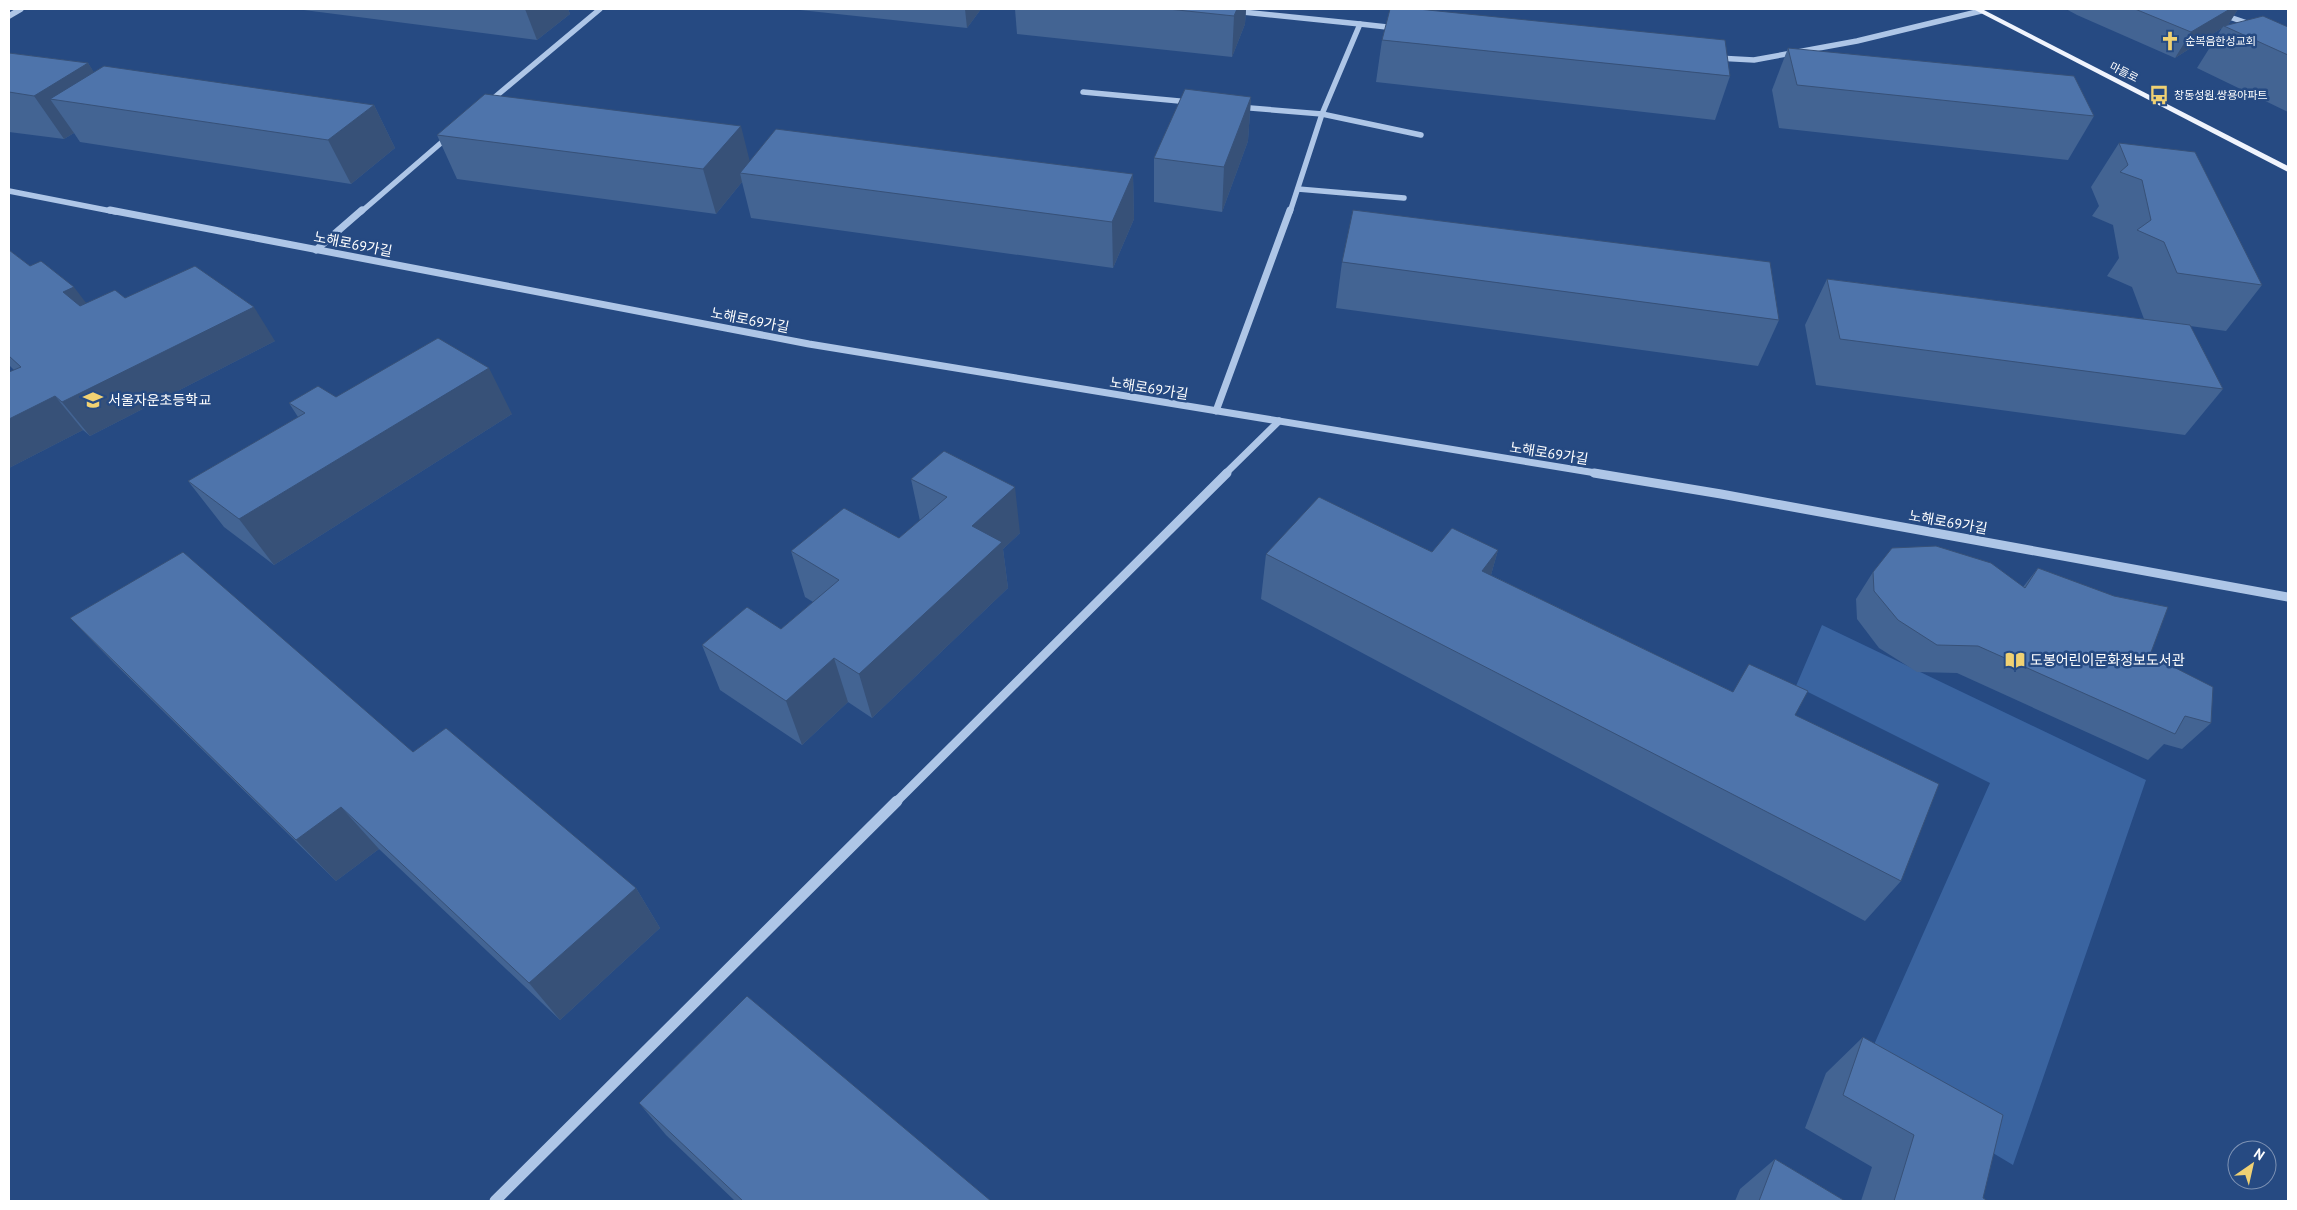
<svg xmlns="http://www.w3.org/2000/svg" width="2297" height="1210" font-family="'PT Sans','Noto Sans KR',sans-serif">
  <style>
    .green { fill: #3a64a0 }
    .lines { fill: none; stroke-linecap: round; stroke-linejoin: round }
    .minor-far3 { stroke: #aec6e7; stroke-width: 5.5 }
    .minor-far2 { stroke: #aec6e7; stroke-width: 7 }
    .minor-far1 { stroke: #aec6e7; stroke-width: 9 }
    .minor { stroke: #aec6e7; stroke-width: 11 }
    .major { fill: #f0f4fd; fill-rule: evenodd }
    .wall { fill: #436493 }
    .shaded-wall { fill: #375178 }
    .building { fill: #4e74ab; stroke: #375178 }
    .labels { text-anchor: middle; stroke-width: 5; stroke-linejoin: round; paint-order: stroke }
    .far-poi-label { font-size: 11px; fill: #fff; stroke: #264a82; text-anchor: start }
    .far-street-label { font-size: 11px; fill: #fff; stroke: #264a82 }
    .street-label { font-size: 14px; fill: #fff; stroke: #264a82 }
    .poi-label { font-size: 14px; fill: #fff; stroke: #264a82; text-anchor: start }
  </style>
  <rect width="100%" height="100%" fill="#264a82"/>
  <polygon class="green" points="1822,625 2146,780 2013,1165 1861,1074 1990,783 1796,686"/>
  <g class="lines">
    <g class="minor-far3">
      <polyline points="1213,9 1360,24"/>
      <polyline points="2206,9 2253,25"/>
      <polyline points="9,16 21,9"/>
      <polyline points="1717,58 1754,60 1857,41 1981,11"/>
      <polyline points="1083,92 1190,102"/>
      <polyline points="489,102 600,9"/>
      <polyline points="1238,107 1322,114 1421,135"/>
      <polyline points="1298,189 1404,198"/>
      <polyline points="9,191 116,212"/>
      <polyline points="361,212 449,136"/>
      <polyline points="1290,212 1322,114 1360,24 1396,28"/>
    </g>
    <g class="minor-far2">
      <polyline points="110,210 809,344 1602,474"/>
      <polyline points="316,250 362,210"/>
      <polyline points="1216,411 1290,210"/>
      <polyline points="1225,474 1279,421"/>
    </g>
    <g class="minor-far1">
      <polyline points="1594,473 1721,494 2288,597"/>
      <polyline points="896,802 1227,473"/>
    </g>
    <polyline class="minor" points="495,1201 897,801"/>
    <polygon class="major" points="1973,9 1982,9 2288,166 2288,172"/>
  </g>
  <g class="wall">
    <polygon points="296,9 568,9 570,14 537,40"/>
    <polygon points="791,9 981,9 967,28"/>
    <polygon points="1015,9 1246,9 1245,24 1232,57 1017,34"/>
    <polygon points="2066,9 2238,9 2228,25 2288,27 2288,112 2197,68 2222,28 2175,58 2077,15"/>
    <polygon points="1382,40 1730,76 1715,120 1376,82"/>
    <polygon points="1788,48 2094,116 2068,160 1779,128 1772,90"/>
    <polygon points="9,53 88,63 94,73 374,105 395,148 351,184 80,142 74,133 64,139 9,132"/>
    <polygon points="1251,97 1248,141 1222,212 1154,202 1154,158"/>
    <polygon points="437,135 750,161 1133,174 1134,219 1113,268 751,218 742,182 716,214 457,179"/>
    <polygon points="2119,143 2262,285 2226,331 2190,326 2223,389 2185,435 1816,385 1805,325 1827,279 2144,319 2132,287 2107,276 2119,258 2113,225 2092,216 2099,206 2091,187"/>
    <polygon points="9,250 30,266 86,303 125,298 275,341 90,436 83,430 9,468 9,372 14,370 9,365"/>
    <polygon points="1342,262 1779,320 1758,366 1336,308"/>
    <polygon points="336,397 512,414 274,565 224,527 188,481 298,417 289,403"/>
    <polygon points="911,479 1020,533 1003,549 1008,588 872,718 848,702 802,745 720,690 702,645 781,629 813,602 805,597 791,551 899,538 920,521"/>
    <polygon points="1498,550 1491,575 1733,692 1795,715 1901,881 1865,921 1261,599 1266,554"/>
    <polygon points="2038,568 2150,655 2211,723 2182,749 2164,744 2148,760 1957,673 1917,672 1879,648 1857,619 1856,599 1873,572 2023,587"/>
    <polygon points="70,618 413,752 636,888 660,928 560,1020 379,849 336,881 114,663"/>
    <polygon points="1863,1037 1983,1198 1988,1201 1861,1201 1872,1167 1805,1128 1826,1073"/>
    <polygon points="639,1103 991,1201 735,1201 666,1135"/>
    <polygon points="1775,1159 1845,1201 1735,1201 1740,1189"/>
  </g>
  <g class="shaded-wall">
    <polygon points="525,9 568,9 570,14 537,40"/>
    <polygon points="965,9 981,9 967,28"/>
    <polygon points="1237,9 1246,9 1245,24 1232,57 1234,16"/>
    <polygon points="2230,9 2238,9 2228,25 2224,26 2222,28 2175,58 2191,32"/>
    <polygon points="88,63 116,106 50,99 74,133 64,139 34,96"/>
    <polygon points="1251,97 1248,141 1222,212 1224,167"/>
    <polygon points="374,105 395,148 351,184 328,140"/>
    <polygon points="741,126 752,170 740,173 742,182 716,214 703,169"/>
    <polygon points="1133,174 1134,219 1113,268 1112,222"/>
    <polygon points="74,287 99,320 88,325 63,292"/>
    <polygon points="254,307 275,341 90,436 62,402"/>
    <polygon points="489,368 512,414 274,565 239,519"/>
    <polygon points="55,396 83,430 9,468 9,419"/>
    <polygon points="1015,487 1020,533 1003,549 1008,588 872,718 859,674 972,526"/>
    <polygon points="1498,550 1485,596 1482,571"/>
    <polygon points="834,658 848,702 802,745 786,701"/>
    <polygon points="341,807 379,849 336,881 296,840"/>
    <polygon points="636,888 660,928 560,1020 529,983"/>
  </g>
  <g class="building">
    <polygon points="1168,9 1237,9 1234,16"/>
    <polygon points="1390,9 1418,9 1725,40 1730,76 1382,40"/>
    <polygon points="2135,9 2230,9 2191,32"/>
    <polygon points="2263,16 2288,27 2288,55 2224,26"/>
    <polygon points="1788,48 2074,76 2094,116 1797,85"/>
    <polygon points="9,53 88,63 34,96 9,92"/>
    <polygon points="104,66 374,105 328,140 50,99"/>
    <polygon points="1185,89 1251,97 1224,167 1154,158"/>
    <polygon points="485,94 741,126 703,169 437,135"/>
    <polygon points="776,129 1133,174 1112,222 740,173"/>
    <polygon points="2119,143 2195,152 2262,285 2177,273 2164,242 2137,230 2151,220 2142,180 2120,172 2128,165"/>
    <polygon points="1353,210 1770,262 1779,320 1342,262"/>
    <polygon points="9,250 30,266 41,261 74,287 63,292 80,306 115,290 125,298 195,266 254,307 62,402 55,396 9,419 9,372 21,367 9,356"/>
    <polygon points="1827,279 2190,325 2223,389 1840,339"/>
    <polygon points="438,338 489,368 239,519 188,481 305,413 289,403 318,386 336,397"/>
    <polygon points="944,451 1015,487 972,526 1002,542 859,674 834,658 786,701 702,645 747,607 781,629 839,580 791,551 844,508 899,538 947,497 911,479"/>
    <polygon points="1319,497 1432,552 1452,528 1498,550 1482,571 1733,692 1749,664 1808,691 1795,715 1939,784 1901,881 1266,554"/>
    <polygon points="1936,546 1991,563 2025,588 2038,568 2114,596 2168,607 2150,655 2213,687 2211,723 2185,716 2175,734 1978,646 1937,645 1898,620 1874,591 1873,572 1892,548"/>
    <polygon points="183,552 413,752 446,728 636,888 529,983 341,807 296,840 70,618"/>
    <polygon points="747,996 991,1201 743,1201 639,1103"/>
    <polygon points="1863,1037 2003,1115 1983,1198 1988,1201 1894,1201 1914,1135 1843,1095"/>
    <polygon points="1775,1159 1845,1201 1759,1201"/>
  </g>
  <defs>
    <symbol id="church-bare" viewBox="-9 -9 18 18"><path d="M-1.2-6h2.4v3.5h3.3v2.4h-3.3V6h-2.4V-.1h-3.3v-2.4h3.3Z" fill="#f0d173" stroke="#264a82" stroke-width="2.5" paint-order="stroke"/></symbol>
    <symbol id="bus-bare" viewBox="-9 -9 18 18"><path d="M-5-6H5V4H4V6H2V4H-2V6H-4V4H-5ZM-3.5-4V0h7V-4ZM-3.5 1.2v1.5H-2V1.2ZM2 1.2v1.5H3.5V1.2Z" fill="#f0d173" stroke="#264a82" stroke-width="2.5" paint-order="stroke"/></symbol>
    <symbol id="school-bare" viewBox="-9 -9 18 18"><path d="M0-5L7-2L0 1L-7-2ZM-4 1L0 2.5L4 1V4Q0 6-4 4Z" fill="#f0d173" stroke="#264a82" stroke-width="2.5" paint-order="stroke"/></symbol>
    <symbol id="library-bare" viewBox="-9 -9 18 18"><path d="M-6-4Q-3-5.5-.7-3.5V5Q-3 3-6 4ZM6-4Q3-5.5 .7-3.5V5Q3 3 6 4Z" fill="#f0d173" stroke="#264a82" stroke-width="2.5" paint-order="stroke"/></symbol>
  </defs>
  <g fill-rule="evenodd">
    <use href="#church-bare" x="2156" y="27" width="28" height="28"/>
    <use href="#bus-bare" x="2145" y="81" width="28" height="28"/>
    <use href="#school-bare" x="79" y="386" width="28" height="28"/>
    <use href="#library-bare" x="2001" y="646" width="28" height="28"/>
  </g>
  <g class="labels">
    <g class="far-poi-label">
      <text x="2185" y="45">순복음한성교회</text>
      <text x="2174" y="99">창동성원.쌍용아파트</text>
    </g>
    <g class="far-street-label">
      <text transform="translate(2124 72) rotate(27)" y="4">마들로</text>
    </g>
    <g class="street-label">
      <text transform="translate(353 244) rotate(11)" y="5">노해로69가길</text>
      <text transform="translate(750 320) rotate(11)" y="5">노해로69가길</text>
      <text transform="translate(1149 388) rotate(9)" y="5">노해로69가길</text>
      <text transform="translate(1549 453) rotate(9)" y="5">노해로69가길</text>
      <text transform="translate(1948 522) rotate(10)" y="5">노해로69가길</text>
    </g>
    <g class="poi-label">
      <text x="108" y="405">서울자운초등학교</text>
      <text x="2030" y="665">도봉어린이문화정보도서관</text>
    </g>
  </g>
  <rect width="2297" height="1210" fill="none" stroke="#ffffff" stroke-width="20"/>
  <g transform="translate(2252 1165) rotate(34)"><circle r="24" fill="#264a82" stroke="#7d92b4"/>
  <path d="M0-4L9 19L0 12L-9 19Z" fill="#f0d173"/>
  <text y="-8" font-size="14" font-weight="bold" text-anchor="middle" fill="#ffffff">N</text>
  </g>
</svg>
